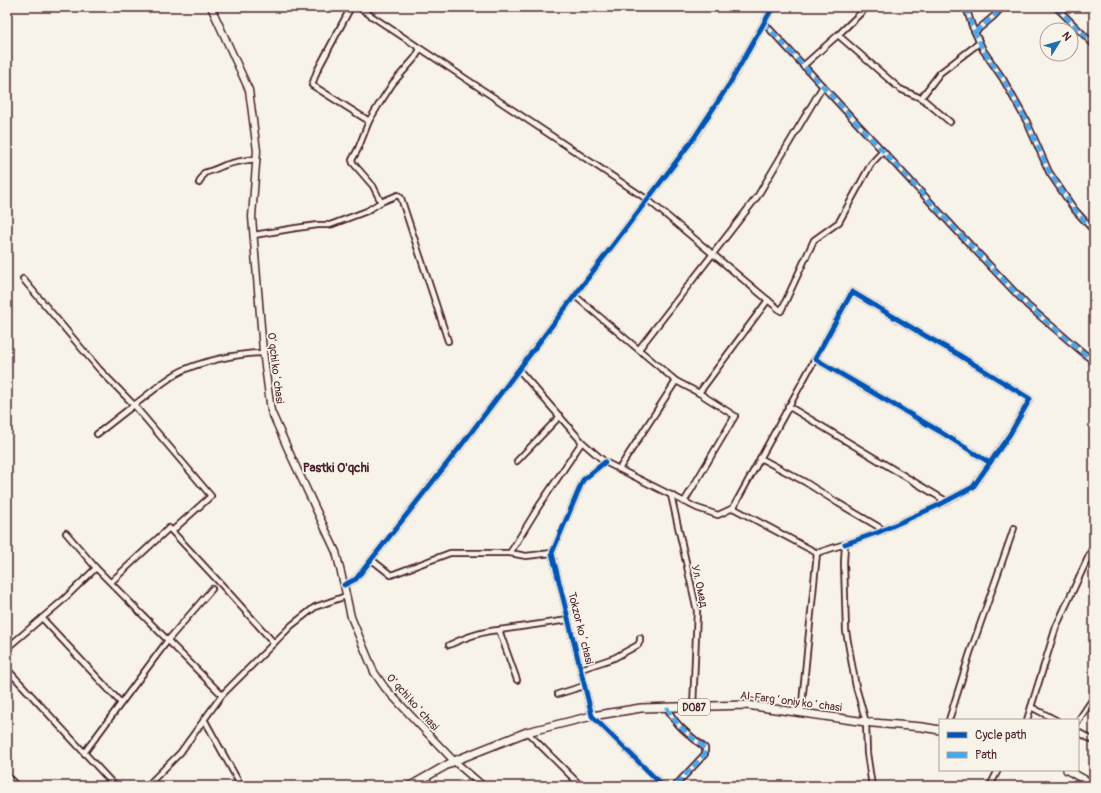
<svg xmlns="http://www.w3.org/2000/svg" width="1101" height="793" font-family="Pangolin,sans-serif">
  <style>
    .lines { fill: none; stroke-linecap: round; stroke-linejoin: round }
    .minor-casing { stroke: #4a1f2b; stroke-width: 8 }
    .tertiary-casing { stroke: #4a1f2b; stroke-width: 8 }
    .secondary-casing { stroke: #4a1f2b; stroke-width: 9 }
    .primary-casing { stroke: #4a1f2b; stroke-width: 10 }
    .minor { stroke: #f7f3e8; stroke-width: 4.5 }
    .tertiary { stroke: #f7f3e8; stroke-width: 5.5 }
    .secondary { stroke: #f7f3e8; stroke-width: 6 }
    .primary { stroke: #f7f3e8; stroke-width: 7 }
    .quiet { stroke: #3fa9f5; stroke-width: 4; stroke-dasharray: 8 4; stroke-linecap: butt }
    .cycleway-casing { stroke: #f7f3e8; stroke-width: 8 }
    .cycleway { stroke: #0057b8; stroke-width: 5 }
    .labels { text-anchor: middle; stroke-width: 3.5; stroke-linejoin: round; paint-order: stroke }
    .shield { fill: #f7f3e8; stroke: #7e5f64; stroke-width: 1 }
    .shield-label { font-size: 10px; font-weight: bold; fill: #4a1f2b }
    .street-label { font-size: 11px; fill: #4a1f2b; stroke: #f7f3e8 }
    .quarter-label { font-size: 13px; font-weight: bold; fill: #4a1f2b; stroke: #f7f3e8 }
  </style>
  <rect width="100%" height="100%" fill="#f7f3e8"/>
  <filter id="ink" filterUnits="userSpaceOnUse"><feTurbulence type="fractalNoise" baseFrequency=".025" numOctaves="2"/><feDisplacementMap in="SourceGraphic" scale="8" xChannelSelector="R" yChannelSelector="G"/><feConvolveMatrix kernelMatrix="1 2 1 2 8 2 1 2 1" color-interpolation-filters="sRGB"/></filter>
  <g filter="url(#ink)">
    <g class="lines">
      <defs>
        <g id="minor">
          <polyline points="351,7 317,71 312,85 369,121"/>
          <polyline points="358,7 648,200 781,311 814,240 839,222 871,164 883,151"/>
          <polyline points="966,7 972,26 983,50 1003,79 1027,122 1049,172 1074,209 1094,231"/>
          <polyline points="1056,7 1094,45"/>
          <polyline points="764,23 958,232 1028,306 1094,362"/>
          <polyline points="975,32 994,16 1002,7"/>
          <polyline points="838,35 900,89 923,99 950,122"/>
          <polyline points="803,66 838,35 867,7"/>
          <polyline points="921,98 940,73 979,43"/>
          <path d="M199,183L204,173C212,171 218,168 225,165C235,162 246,160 257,159"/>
          <polyline points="381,202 398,195 401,198 448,341"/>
          <polyline points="254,235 296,228 318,225 330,225 367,211 381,202 373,186 353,163 352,160 358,149 369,121 378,106 393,83 415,58 420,49"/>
          <polyline points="23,279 99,369 134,405 97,434"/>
          <polyline points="575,296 676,381 619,469"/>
          <polyline points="639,349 757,197 823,86"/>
          <polyline points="519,370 582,442 605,462 697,508 718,515 733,508 817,553 845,544 844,563 846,631 856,687 866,722 867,753 872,786"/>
          <polyline points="676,381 699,393 735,416 684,502"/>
          <polyline points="699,393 768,300"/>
          <polyline points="788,406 946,501"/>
          <polyline points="760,458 805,482 838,503 884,530"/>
          <polyline points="517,461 560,416"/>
          <polyline points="605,462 583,480 552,553 592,716 657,780 661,786"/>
          <polyline points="671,495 697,611 693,707"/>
          <polyline points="733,508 815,359"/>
          <path d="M172,531L211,496L134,405C148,395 161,383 176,374C196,362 240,353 263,353"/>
          <polyline points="66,533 96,568 222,695 180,753 147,786"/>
          <polyline points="845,544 879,532 939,505 973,487 1010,434 1030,399 959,355 924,335 852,292 815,359 939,431 990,463"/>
          <polyline points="552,553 526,556 510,553 539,506 582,442"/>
          <polyline points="372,560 391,575 450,553 510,553"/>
          <polyline points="111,582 169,528 220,583 274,643"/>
          <polyline points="42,618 121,703"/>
          <polyline points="499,630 568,620"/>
          <path d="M449,645C464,638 482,631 499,630L517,680"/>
          <polyline points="7,648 62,601 96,568"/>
          <polyline points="7,669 115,786"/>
          <polyline points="581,669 614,658 638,645 640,641 640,638"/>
          <polyline points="558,694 584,686"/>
          <polyline points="222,695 292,625 315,607 346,596"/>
          <path d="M667,707C674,725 691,736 705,748V754L675,786"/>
          <polyline points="1031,707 1056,720"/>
          <polyline points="801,713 817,553"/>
          <polyline points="204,719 241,786"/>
          <polyline points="949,720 970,653 1014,528"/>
          <polyline points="1027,720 1056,627 1094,545"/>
          <polyline points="1078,721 1094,697"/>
          <polyline points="527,732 581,786"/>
          <polyline points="1078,732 1094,741"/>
          <polyline points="84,753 168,640 212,589"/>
          <polyline points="7,776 17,786"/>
          <polyline points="990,786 998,770"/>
        </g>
        <polyline id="tertiary" points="344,585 356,579 460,447 694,138 730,83 773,7"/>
        <polyline id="secondary" points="211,7 249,90 257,151 252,217 263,351 271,411 291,456 336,552 344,585 351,617 374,672 385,688 429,735 454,761 483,786"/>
        <g id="primary">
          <polyline points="1067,770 1094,785"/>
          <polyline points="410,786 454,761 527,732 592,716 641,708 747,705 873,723 922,727 940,730"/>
        </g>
      </defs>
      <use href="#minor" class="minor-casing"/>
      <use href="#tertiary" class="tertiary-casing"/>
      <use href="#secondary" class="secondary-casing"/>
      <use href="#primary" class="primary-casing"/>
      <use href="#minor" class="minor"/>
      <use href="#tertiary" class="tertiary"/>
      <use href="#secondary" class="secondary"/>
      <use href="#primary" class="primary"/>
      <g class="quiet">
        <polyline points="966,7 972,26 983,50 1003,79 1027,122 1049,172 1074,209 1094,231"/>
        <polyline points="1056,7 1094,45"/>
        <polyline points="764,23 958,232 1028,306 1094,362"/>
        <polyline points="975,32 994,16 1002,7"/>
        <path d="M667,707C674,725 691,736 705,748V754L675,786"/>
      </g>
      <defs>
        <g id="cycleway">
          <polyline points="605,462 583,480 552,553 592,716 657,780 661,786"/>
          <polyline points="845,544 879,532 939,505 973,487 1010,434 1030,399 959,355 924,335 852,292 815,359 939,431 990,463"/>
          <polyline points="344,585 356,579 460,447 694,138 730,83 773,7"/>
        </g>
      </defs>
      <use href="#cycleway" class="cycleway-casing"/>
      <use href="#cycleway" class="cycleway"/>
    </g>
  </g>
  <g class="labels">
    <rect class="shield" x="678" y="699" width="32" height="16" rx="3"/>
    <g class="shield-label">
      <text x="694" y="711">D087</text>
    </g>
    <g class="street-label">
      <text transform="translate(276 368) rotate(83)" y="4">Oʻqchi koʻchasi</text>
      <text transform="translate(700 586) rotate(78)" y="4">Ул. Омад</text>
      <text transform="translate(581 628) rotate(76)" y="4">Tokzor koʻchasi</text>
      <text transform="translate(791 701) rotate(7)" y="4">Al-Fargʻoniy koʻchasi</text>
      <text transform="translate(413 702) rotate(48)" y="4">Oʻqchi koʻchasi</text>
    </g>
    <g class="quarter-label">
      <text x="336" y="472">Pastki O'qchi</text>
    </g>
  </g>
  <rect width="1101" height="793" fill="none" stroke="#f7f3e8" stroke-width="24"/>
  <rect x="12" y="12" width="1077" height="769" fill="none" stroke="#4a1f2b" stroke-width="1.5" filter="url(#ink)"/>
  <rect x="939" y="719" width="140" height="52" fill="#f7f3e8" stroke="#b29e9c"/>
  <rect x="947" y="732" width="20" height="6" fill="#0057b8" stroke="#b29e9c"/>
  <text x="975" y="739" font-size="12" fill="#4a1f2b">Cycle path</text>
  <rect x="947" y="752" width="20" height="6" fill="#3fa9f5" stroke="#b29e9c"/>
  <text x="975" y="759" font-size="12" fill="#4a1f2b">Path</text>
  <g transform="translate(1059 42) rotate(53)"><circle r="19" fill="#f7f3e8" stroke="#b29e9c"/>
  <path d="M0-3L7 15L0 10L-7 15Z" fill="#1f6fb2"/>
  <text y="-6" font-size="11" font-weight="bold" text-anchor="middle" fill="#4a1f2b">N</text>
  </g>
</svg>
